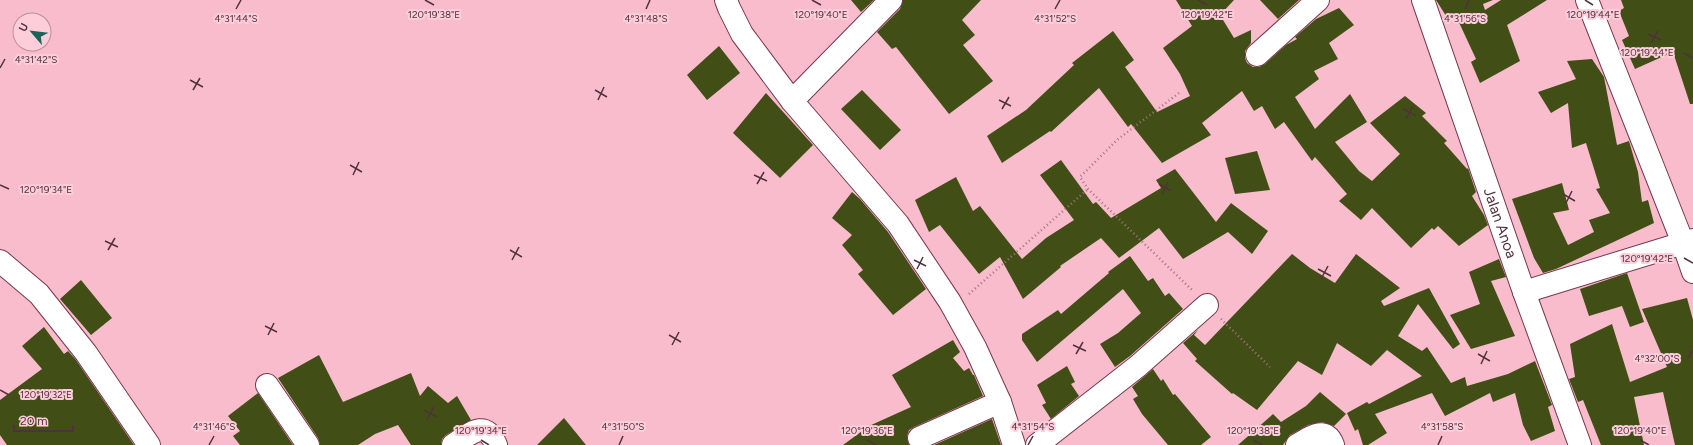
<svg xmlns="http://www.w3.org/2000/svg" width="1693" height="445" font-family="Figtree,sans-serif">
  <style>
    .building { fill: #414e15 }
    .lines { fill: none; stroke-linecap: round; stroke-linejoin: round }
    .minor-casing { stroke: #77384c; stroke-width: 24 }
    .path { stroke: #a17480; stroke-width: 2.5; stroke-dasharray: 1 3; stroke-linecap: butt }
    .minor { stroke: #fff; stroke-width: 22 }
    .ticks { fill: none; stroke: #50323b; stroke-width: 1.5 }
    .labels { text-anchor: middle; stroke-width: 4; stroke-linejoin: round; paint-order: stroke }
    .street-label { font-size: 15px; fill: #50323b; stroke: #fdceda }
    .ticks-label { font-size: 10px; text-anchor: middle; fill: #50323b; stroke: #fdceda; stroke-width: 4; stroke-linejoin: round; paint-order: stroke }
  </style>
  <rect width="100%" height="100%" fill="#f9bccc"/>
  <g class="building">
    <polygon points="851,0 874,0 861,12"/>
    <polygon points="903,0 981,0 962,20 975,35 963,45 993,81 949,114 896,47 892,49 877,32 900,9"/>
    <polygon points="1176,0 1234,0 1220,15 1234,38 1251,30 1251,43 1245,51 1245,58 1247,63 1253,67 1259,67 1265,64 1286,45 1297,39 1295,37 1316,19 1339,8 1354,25 1329,43 1338,59 1314,71 1319,79 1295,97 1315,129 1350,94 1367,122 1335,142 1359,171 1372,181 1400,154 1370,123 1405,96 1426,113 1422,116 1447,141 1444,143 1467,169 1468,168 1476,192 1472,196 1484,215 1488,225 1459,246 1438,226 1434,230 1432,228 1411,248 1372,208 1361,220 1339,201 1347,194 1315,157 1312,161 1284,122 1275,129 1262,106 1254,111 1242,91 1202,123 1211,135 1162,163 1131,124 1128,127 1099,88 1051,132 1050,131 1002,163 987,136 1026,110 1074,65 1072,63 1113,31 1134,60 1125,67 1157,112 1190,96 1180,74 1163,48 1192,26"/>
    <polygon points="1260,0 1299,0 1278,19"/>
    <polygon points="1436,0 1493,0 1483,4 1485,10 1501,0 1547,0 1507,25 1520,61 1480,83 1471,62 1476,59 1456,16 1448,19"/>
    <polygon points="1621,0 1693,0 1693,104 1690,104 1673,52 1635,69 1622,40 1629,36 1619,11 1624,8"/>
    <polygon points="719,46 740,73 707,100 687,75"/>
    <polygon points="1592,59 1604,77 1617,145 1629,141 1638,172 1642,202 1648,200 1654,223 1556,269 1543,273 1534,258 1512,199 1562,183 1569,210 1553,213 1568,245 1594,232 1589,220 1610,213 1596,189 1600,188 1586,143 1572,148 1568,103 1551,113 1538,92 1576,79 1567,61"/>
    <polygon points="862,90 901,130 880,150 841,109"/>
    <polygon points="766,93 813,145 780,178 733,133"/>
    <polygon points="1257,151 1270,190 1235,194 1225,158"/>
    <polygon points="1061,160 1093,204 1096,202 1111,218 1161,188 1156,180 1175,169 1216,222 1231,203 1268,231 1252,254 1228,232 1183,259 1159,228 1119,258 1101,238 1060,266 1061,267 1023,299 1000,257 979,274 940,225 929,232 915,200 956,177 973,211 980,206 1022,259 1046,238 1074,220 1040,175"/>
    <polygon points="852,192 860,199 888,232 926,289 893,315 858,274 863,270 842,245 852,235 832,218"/>
    <polygon points="1292,254 1310,268 1335,283 1356,254 1400,288 1381,301 1384,306 1429,288 1460,344 1453,349 1418,304 1398,336 1422,351 1427,347 1451,383 1465,377 1467,386 1508,374 1535,361 1552,405 1548,407 1555,431 1531,441 1523,425 1515,393 1493,402 1490,393 1445,416 1432,393 1375,414 1387,433 1368,445 1363,445 1358,429 1355,431 1347,413 1367,402 1369,404 1422,376 1387,350 1371,366 1337,343 1322,375 1298,361 1257,410 1233,393 1232,394 1195,361 1197,359 1183,343 1198,330 1194,335 1205,345"/>
    <polygon points="1130,256 1148,281 1153,278 1165,296 1169,293 1183,309 1130,356 1115,367 1100,344 1118,333 1141,313 1123,289 1037,362 1022,340 1022,334 1058,310 1061,314 1109,273 1108,272"/>
    <polygon points="1499,259 1506,277 1491,281 1515,336 1471,349 1450,315 1480,304 1469,272"/>
    <polygon points="1627,273 1644,322 1630,327 1622,306 1589,316 1580,289"/>
    <polygon points="81,280 112,318 91,335 60,299"/>
    <polygon points="1687,298 1693,320 1693,445 1675,445 1663,392 1634,397 1644,445 1601,445 1583,400 1578,402 1569,379 1575,377 1570,344 1612,324 1630,382 1667,367 1642,309"/>
    <polygon points="44,327 64,354 68,351 76,360 134,445 7,445 0,435 0,400 42,369 22,346"/>
    <polygon points="953,340 960,352 953,358 964,371 969,368 973,375 974,375 983,396 914,427 909,430 907,436 909,445 843,445 869,426 911,407 892,375"/>
    <polygon points="319,355 343,402 411,373 420,396 428,386 448,403 457,396 471,420 446,435 442,439 441,445 411,445 398,425 375,434 358,445 320,445 318,438 278,378"/>
    <polygon points="1067,366 1075,382 1071,384 1079,396 1051,419 1042,405 1046,403 1037,385"/>
    <polygon points="1153,369 1161,381 1163,379 1173,395 1175,394 1211,437 1201,445 1168,445 1142,414 1133,399 1138,396 1132,387"/>
    <polygon points="1320,392 1346,414 1334,426 1322,422 1308,425 1290,435 1283,445 1238,445 1273,414 1281,422 1306,406"/>
    <polygon points="258,393 293,445 240,445 233,436 240,431 228,416"/>
    <polygon points="564,418 586,445 537,445"/>
    <polygon points="992,419 1001,445 934,445"/>
  </g>
  <g class="lines">
    <defs>
      <g id="minor">
        <polyline points="726,0 729,8 742,34 792,101 898,224 950,302 975,347 1000,402 1014,445"/>
        <path id="s1" d="M1423,0L1524,292L1580,445"/>
        <polyline points="1587,0 1683,243 1693,272"/>
        <polyline points="1257,55 1318,0"/>
        <polyline points="792,101 891,0"/>
        <polyline points="0,261 39,294 86,353 149,445"/>
        <polyline points="1524,292 1693,240"/>
        <polyline points="267,385 308,445"/>
        <polyline points="919,438 1000,402"/>
        <path d="M453,445C470,434 485,418 496,445"/>
        <polyline points="1037,445 1138,366 1207,305"/>
        <path d="M1297,445C1309,438 1326,425 1333,445"/>
      </g>
    </defs>
    <use href="#minor" class="minor-casing"/>
    <g class="path">
      <polyline points="1179,93 1117,140 1080,177 1088,189 1193,291"/>
      <polyline points="969,294 1088,189"/>
      <polyline points="1221,319 1270,367"/>
    </g>
    <use href="#minor" class="minor"/>
  </g>
  <path class="ticks" d="M425,0L434,5M812,0L821,5M1198,0L1207,5M1585,0L1593,5M236,9L241,0M646,9L650,0M1055,9L1060,0M1465,9L1469,0M1648,34L1661,40M1651,43L1658,31M1684,53L1693,58M0,68L5,59M190,80L203,87M193,90L200,78M595,90L607,97M598,100L604,87M999,100L1011,106M1002,109L1009,97M1403,109L1416,116M1406,119L1413,106M350,165L362,172M353,175L359,162M754,175L767,181M757,184L764,172M1159,184L1171,191M0,185L9,189M1162,194L1168,182M1563,194L1575,201M1566,203L1572,191M105,241L118,247M108,250L115,238M510,250L522,257M1684,258L1693,263M512,260L519,247M914,260L926,266M917,269L923,257M1318,269L1331,276M1321,279L1328,266M265,326L277,332M268,335L274,323M669,335L681,342M672,345L679,332M1073,345L1086,351M1076,354L1083,342M1478,354L1490,361M1688,358L1693,350M1481,364L1487,351M0,390L9,395M424,410L437,417M427,420L434,407M481,440L489,445M867,440L876,445M1253,440L1262,445M1640,440L1649,445M209,445L214,436M619,445L623,436M1028,445L1033,436M1438,445L1442,436"/>
  <g class="labels">
    <g class="street-label">
      <text dy="5" stroke="none"><textPath href="#s1" startOffset="236">Jalan Anoa</textPath></text>
    </g>
  </g>
  <g class="ticks-label">
    <text x="434" y="18">120°19'38"E</text>
    <text x="821" y="18">120°19'40"E</text>
    <text x="1207" y="18">120°19'42"E</text>
    <text x="1593" y="18">120°19'44"E</text>
    <text x="1055" y="22">4°31'52"S</text>
    <text x="1465" y="22">4°31'56"S</text>
    <text x="236" y="22">4°31'44"S</text>
    <text x="646" y="22">4°31'48"S</text>
    <text x="1647" y="56">120°19'44"E</text>
    <text x="36" y="63">4°31'42"S</text>
    <text x="46" y="193">120°19'34"E</text>
    <text x="1647" y="262">120°19'42"E</text>
    <text x="1657" y="362">4°32'00"S</text>
    <text x="46" y="398">120°19'32"E</text>
    <text x="214" y="430">4°31'46"S</text>
    <text x="623" y="430">4°31'50"S</text>
    <text x="1033" y="430">4°31'54"S</text>
    <text x="1442" y="430">4°31'58"S</text>
    <text x="481" y="434">120°19'34"E</text>
    <text x="867" y="434">120°19'36"E</text>
    <text x="1253" y="434">120°19'38"E</text>
    <text x="1640" y="434">120°19'40"E</text>
  </g>
  <g transform="translate(32 32) rotate(298)"><circle r="19" fill="#fdceda" stroke="#b8909a"/>
  <path d="M0-3L7 15L0 10L-7 15Z" fill="#1b6459"/>
  <text y="-6" font-size="11" font-weight="bold" text-anchor="middle" fill="#50323b">U</text>
  </g>
  <path d="M14 425v6h59v-6" fill="none" stroke="#50323b" stroke-width="2"/>
  <text x="20" y="425" font-size="12" fill="#50323b" stroke="#fdceda" stroke-width="3" paint-order="stroke">20 m</text>
</svg>
